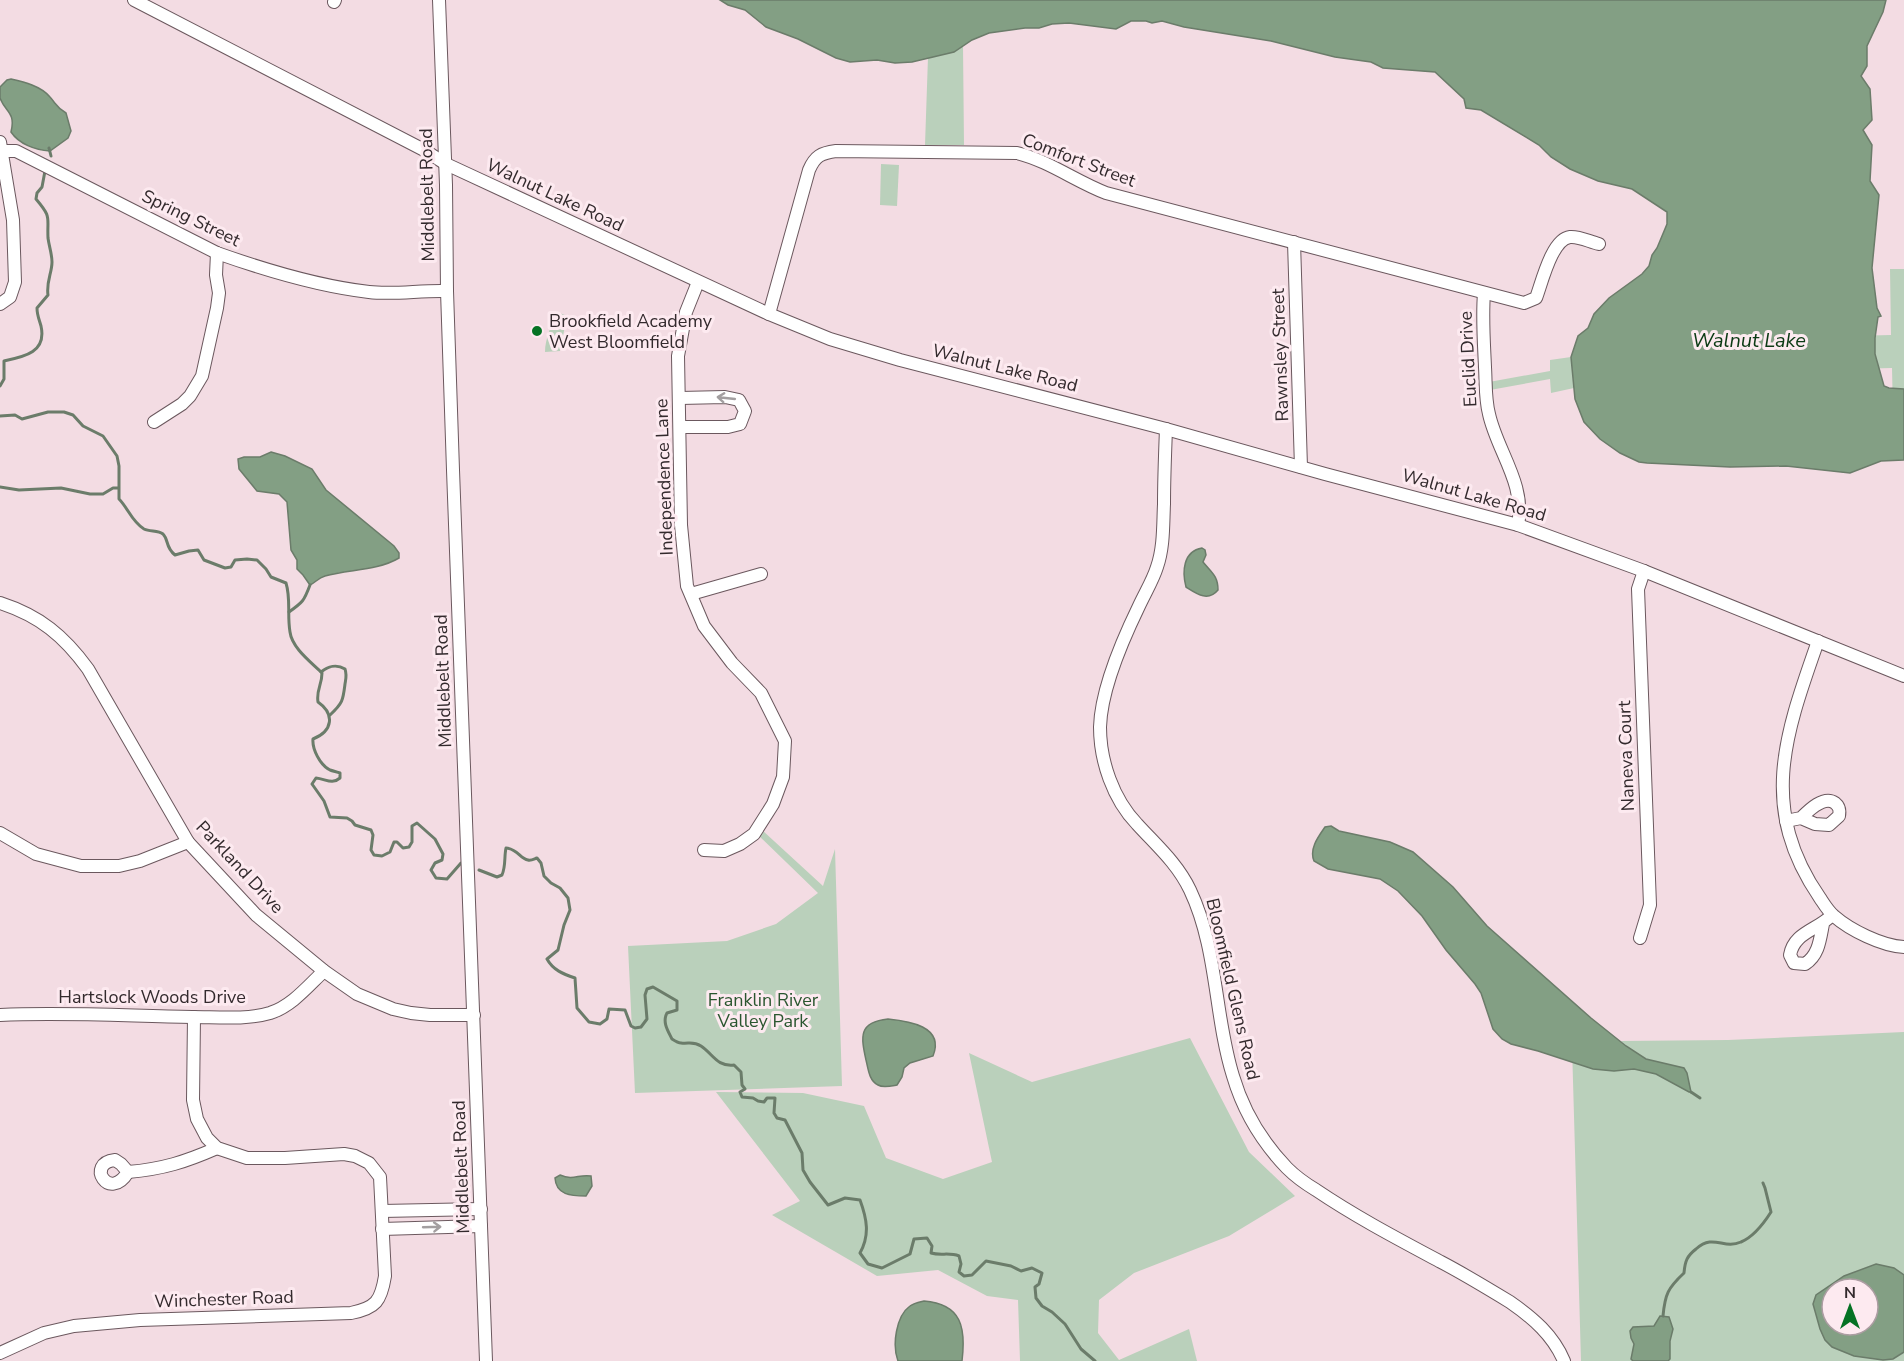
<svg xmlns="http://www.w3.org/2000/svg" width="1904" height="1361" font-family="'Nunito Sans',sans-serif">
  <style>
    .green { fill: #bad0bb; fill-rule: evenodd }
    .water { fill: #839f84; stroke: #6b7c6a; stroke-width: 1.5; fill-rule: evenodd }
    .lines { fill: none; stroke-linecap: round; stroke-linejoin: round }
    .stream { stroke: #6b7c6a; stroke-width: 3 }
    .minor-casing { stroke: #6b585e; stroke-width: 14 }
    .minor { stroke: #fff; stroke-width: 12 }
    .oneway { stroke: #a39fa0 }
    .poi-dot { fill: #057224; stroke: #fdeaf0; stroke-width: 2 }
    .labels { text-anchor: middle; stroke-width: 6; stroke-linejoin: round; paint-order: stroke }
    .street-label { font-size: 18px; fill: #332a2d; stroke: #fdeaf0 }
    .poi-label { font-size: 18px; fill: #332a2d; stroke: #fdeaf0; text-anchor: start }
    .park-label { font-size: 18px; fill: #2a562f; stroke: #fdeaf0 }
    .water-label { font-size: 20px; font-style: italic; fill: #0b3a14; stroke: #fdeaf0 }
  </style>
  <rect width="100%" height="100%" fill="#f3dce3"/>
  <g class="green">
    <polygon points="963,46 964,145 925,145 928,57 954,52"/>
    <polygon points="881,164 899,165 897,206 880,205"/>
    <polygon points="1890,269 1904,269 1904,411 1893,414 1892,368 1851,369 1850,336 1891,335"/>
    <path d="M555,311L567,316L560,351L545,352C545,339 552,325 555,311Z"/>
    <polygon points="1571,357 1574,388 1551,393 1550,379 1490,390 1489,382 1550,371 1550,360"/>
    <polygon points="762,830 823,886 835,849 842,1086 635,1093 628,946 727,941 776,924 818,893 758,835"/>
    <path d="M1904,1032V1361H1581L1572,1046L1623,1043L1621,1041L1728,1040ZM1832,1289H1868V1325H1832Z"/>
    <polygon points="1190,1038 1249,1152 1295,1196 1229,1236 1134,1273 1099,1300 1098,1333 1119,1360 1189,1329 1197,1361 1020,1361 1018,1300 987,1296 938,1270 877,1276 772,1215 800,1201 716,1092 803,1093 864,1106 886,1158 943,1179 992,1162 969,1053 1032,1082"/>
  </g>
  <g class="water">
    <polygon points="720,0 1886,0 1883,12 1867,46 1867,66 1861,76 1870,89 1872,120 1863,130 1872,145 1870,181 1879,195 1872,268 1877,308 1881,316 1878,317 1875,338 1875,354 1884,386 1889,388 1904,389 1904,460 1881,461 1850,473 1786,466 1730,467 1647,463 1639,462 1620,453 1600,439 1584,422 1575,399 1571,357 1578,336 1588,328 1594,314 1609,298 1642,274 1649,266 1652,255 1657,248 1667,224 1667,212 1632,189 1598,181 1570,169 1551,157 1539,145 1481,110 1466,108 1464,99 1435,72 1383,68 1371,62 1335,57 1271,41 1184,27 1162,21 1152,23 1146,21 1131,21 1116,29 1069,23 1052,24 1039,28 1025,28 989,33 972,40 954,52 912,62 895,63 877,60 850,62 836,58 798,39 766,27 745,10 728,5"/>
    <path d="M11,79C24,82 41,86 50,97C57,105 56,107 66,113L71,131L68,138L50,151C35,150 19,144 11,132C16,112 5,112 0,98C0,94 0,90 0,87L7,80Z"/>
    <path d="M271,452L285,456L312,469L326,490L394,546L399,553V558C377,571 349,569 325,576C318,578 315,583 310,585L303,575L297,569V560L291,550L287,502L279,494L257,491L239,469L238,459L244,457H260Z"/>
    <path d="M1202,548L1205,550L1206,555L1203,562C1212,573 1218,576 1218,590C1208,602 1197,594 1186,587C1182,572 1183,551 1202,548Z"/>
    <path d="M1331,826L1339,831L1390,842L1413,852L1453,887L1487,926L1591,1018L1626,1046L1646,1059L1684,1068L1687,1073L1691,1092H1689L1656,1074L1634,1069L1614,1071L1593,1069L1538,1051L1511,1044L1502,1039L1493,1029L1481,993L1475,984L1446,950L1422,916L1398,891L1380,879L1328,869L1314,861C1309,849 1318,837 1325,827Z"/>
    <path d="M888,1019C908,1021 945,1026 933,1056L910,1063L904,1068L902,1077L897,1085C891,1086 883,1088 878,1085C869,1081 868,1068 866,1060C861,1037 858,1022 888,1019Z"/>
    <path d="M560,1175C574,1181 578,1174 591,1176L592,1186L586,1196C571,1196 556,1195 555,1178Z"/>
    <path d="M1876,1264L1894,1268L1904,1275V1352L1893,1359L1883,1360L1854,1356L1832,1347L1825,1340L1820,1329L1813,1304L1816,1295L1844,1276ZM1832,1289H1868V1325H1832Z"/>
    <path d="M924,1301C962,1304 966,1328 962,1361H898C892,1345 896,1316 910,1306C914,1303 920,1302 924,1301Z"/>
    <polygon points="1660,1316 1669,1317 1673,1329 1670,1341 1670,1359 1668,1361 1633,1361 1631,1359 1634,1344 1631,1338 1630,1331 1633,1327 1654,1326"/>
  </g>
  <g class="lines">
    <g class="stream">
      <polyline points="49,148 51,156"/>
      <path d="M0,386L4,379V361C23,357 47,353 41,326C39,319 37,315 37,308L48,295C46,282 52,273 52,262C52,254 49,246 48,238C47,216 52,218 36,199L37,193L42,187L45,171"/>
      <path d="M0,416L15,415L22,419L48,412H64L73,415L83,426L103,436L117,456L119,466V499C128,508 132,522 144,529C150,532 158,530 163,534C169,540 165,547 175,555L189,551L198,550L204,560L225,568L231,567L235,560L247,559L257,560L266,569L271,577L286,583C291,599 287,615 290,632C292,648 311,662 322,673C322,685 316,690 318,702C335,714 333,731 313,739C312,749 320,765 330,770C333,771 337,772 340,773V778C332,785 326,779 316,778L312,784L324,801L330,817L347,818L352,821L355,825L371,830L373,835L371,850L374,855L382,856L390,852L394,842H397L403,848L409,847L412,842V826L417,823L435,839L443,854L442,860L435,863L431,870L436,878L447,879L461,863"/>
      <polyline points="0,487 19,490 61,488 90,494 103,494 113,488 118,488"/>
      <path d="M289,612C303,602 304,601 310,585"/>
      <path d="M321,672C328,666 337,664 345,669C347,675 346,678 345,684C343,700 343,703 330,715"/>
      <path d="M479,870L497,877L502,875C506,866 504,857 506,848C518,849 520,859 528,860C531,861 534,859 537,858L541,863L544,876L551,883L560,888L568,898L570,910L564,925L558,950L547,959C553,970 563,974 575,978L577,1008L589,1022L600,1024L607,1019L609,1009L625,1010L631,1026L635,1028L641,1027L647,1019L645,995L647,989L653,987L677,1001V1010L667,1013C662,1022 668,1031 672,1039C675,1041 678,1043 681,1043C689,1044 693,1041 701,1046C713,1054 717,1067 734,1065L741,1072L742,1085L745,1089L740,1092L742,1097L753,1098L758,1101L764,1102L767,1098H775L774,1113L777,1118L785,1120L802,1153L803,1170L810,1182L828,1205L845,1198L860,1200C867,1219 870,1235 860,1253L868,1264L882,1268L910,1254L914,1239L927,1238L932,1246L931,1253C941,1256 949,1252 959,1256L961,1264L959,1272L964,1276L972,1275L986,1261L1011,1266L1021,1271L1032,1268L1042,1273L1039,1284L1035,1287L1036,1298L1042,1306L1052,1312L1065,1324L1081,1349L1095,1361"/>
      <polyline points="1691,1092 1700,1098"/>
      <path d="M1663,1316C1665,1294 1668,1288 1684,1273C1685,1261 1687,1256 1696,1249C1714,1233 1723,1250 1741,1242C1753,1237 1764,1223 1771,1212L1765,1188L1763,1183"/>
    </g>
    <defs>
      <g id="minor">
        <polyline points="134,0 424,150 446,164 769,314 830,339 900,360 1166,429 1325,474 1518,525 1644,571 1904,676"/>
        <polyline points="439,0 446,185 447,291 453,470 486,1361"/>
        <polyline points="334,2 335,0"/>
        <polyline points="0,142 13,220 15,282 10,297 0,304"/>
        <path d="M2,151H16L217,253C265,270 317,286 369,292C394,295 421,290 447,291"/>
        <polyline points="1294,242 1301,467"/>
        <polyline points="698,282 686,312 678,356 681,525 687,586 704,626 732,663 761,693 785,741 783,777 773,804 754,834 740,844 724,851 704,850"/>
        <path d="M1484,293C1482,318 1484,343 1485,367C1486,383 1485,399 1489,414C1497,451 1526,484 1518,525"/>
        <path d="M769,314L809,170C815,156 821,153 836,151L1017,153C1049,161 1075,181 1106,193L1524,303L1536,298C1542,282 1552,239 1570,237C1579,236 1590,242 1599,244"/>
        <polyline points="680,398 725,397 739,400 745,411 740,424 728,427 680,427"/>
        <polyline points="154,422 182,404 190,396 202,376 217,308 219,293 216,275 217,253"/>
        <path d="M1166,429C1165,454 1164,479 1164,504C1163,524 1164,547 1157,567C1153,580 1145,593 1139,606C1123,639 1101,690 1100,727C1100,761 1113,799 1137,824C1157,846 1177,863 1190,890C1218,949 1214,1015 1233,1076C1243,1110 1262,1142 1287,1168C1295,1176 1306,1184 1316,1190C1356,1217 1398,1239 1441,1262C1464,1274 1487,1288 1510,1302C1533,1318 1553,1335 1564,1361"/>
        <polyline points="691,594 761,574"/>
        <path d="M0,603C40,616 64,636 88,669L188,842L256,915L324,971L357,994L393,1009L411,1013L430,1015H474"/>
        <path d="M1818,641C1785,735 1758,808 1820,898C1824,904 1828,911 1834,916C1850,930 1882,946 1904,947"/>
        <path d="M1786,821L1801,818L1815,824L1829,825L1839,816C1840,811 1840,807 1835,803C1824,795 1809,810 1801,818"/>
        <polyline points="0,833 36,854 81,866 119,866 140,861 188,842"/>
        <path d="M1823,924C1820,939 1819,955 1805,964L1794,963L1790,955C1794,932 1818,930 1832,915"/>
        <polyline points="1640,938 1650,905 1638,589 1644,571"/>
        <path d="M0,1015C64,1012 128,1016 192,1017C217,1017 246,1020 270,1013C292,1006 308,986 324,971"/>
        <path d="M115,1160L121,1164L128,1172C109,1203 85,1163 115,1160Z"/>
        <path d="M128,1172C163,1169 185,1162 217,1148"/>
        <polyline points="382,1211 481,1209"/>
        <polyline points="382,1229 481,1226"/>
        <path d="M0,1353L44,1333L74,1326L140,1320L351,1313C376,1308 381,1301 385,1276L380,1177L369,1163L355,1156L344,1154L285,1158H247L217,1148L207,1138L197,1119L193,1100L194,1017"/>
      </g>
    </defs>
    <use href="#minor" class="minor-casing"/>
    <use href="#minor" class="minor"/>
  </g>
  <defs><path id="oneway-shaft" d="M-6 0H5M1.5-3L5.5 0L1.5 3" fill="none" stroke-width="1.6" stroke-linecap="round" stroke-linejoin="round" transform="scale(1.5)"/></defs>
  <g class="oneway">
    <use href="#oneway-shaft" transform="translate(726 398) rotate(-174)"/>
    <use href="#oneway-shaft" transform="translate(432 1227) rotate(-2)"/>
  </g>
  <circle class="poi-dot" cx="537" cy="331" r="6"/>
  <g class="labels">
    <g class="street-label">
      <text transform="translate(1079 160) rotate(21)" y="6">Comfort Street</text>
      <text transform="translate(427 195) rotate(-91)" y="6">Middlebelt Road</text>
      <text transform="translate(555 195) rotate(25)" y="6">Walnut Lake Road</text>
      <text transform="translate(191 218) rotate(26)" y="6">Spring Street</text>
      <text transform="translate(1280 355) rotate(-92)" y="6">Rawnsley Street</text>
      <text transform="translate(1468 359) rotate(-93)" y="6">Euclid Drive</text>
      <text transform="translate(1005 368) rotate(14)" y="6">Walnut Lake Road</text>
      <text transform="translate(664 477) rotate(-92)" y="6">Independence Lane</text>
      <text transform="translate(1474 495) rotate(16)" y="6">Walnut Lake Road</text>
      <text transform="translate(443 681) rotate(-92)" y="6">Middlebelt Road</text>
      <text transform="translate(1626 756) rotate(-92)" y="6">Naneva Court</text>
      <text transform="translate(240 867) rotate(47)" y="6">Parkland Drive</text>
      <text transform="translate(1233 989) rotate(77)" y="6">Bloomfield Glens Road</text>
      <text x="152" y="1003">Hartslock Woods Drive</text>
      <text transform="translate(461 1167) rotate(-92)" y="6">Middlebelt Road</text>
      <text transform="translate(224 1299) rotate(-2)" y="6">Winchester Road</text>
    </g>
    <g class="poi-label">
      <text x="549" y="327">Brookfield Academy<tspan x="549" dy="21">West Bloomfield</tspan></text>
    </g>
    <g class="park-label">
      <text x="763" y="1006">Franklin River<tspan x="763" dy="21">Valley Park</tspan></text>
    </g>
    <g class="water-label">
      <text x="1749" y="347">Walnut Lake</text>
    </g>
  </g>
  <g transform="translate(1850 1307)"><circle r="28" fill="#fdeaf0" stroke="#ac9da2" stroke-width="1.5"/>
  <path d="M0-4.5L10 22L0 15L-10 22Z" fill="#057224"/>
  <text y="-9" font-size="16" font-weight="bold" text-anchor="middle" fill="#332a2d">N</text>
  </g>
</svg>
